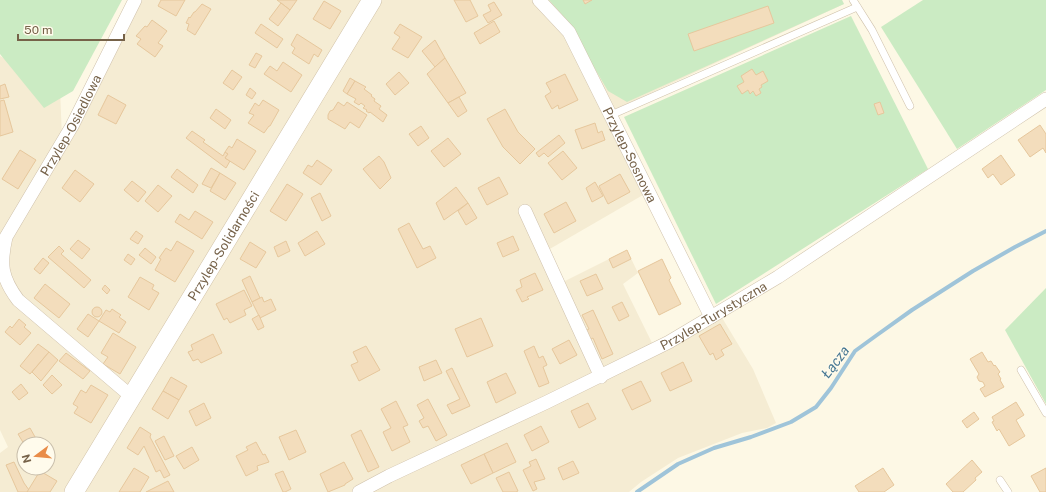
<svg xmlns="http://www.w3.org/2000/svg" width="1046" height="492" font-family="'Public Sans',sans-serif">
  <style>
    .residential { fill: #f5ecd3; fill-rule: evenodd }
    .green { fill: #cbebc3 }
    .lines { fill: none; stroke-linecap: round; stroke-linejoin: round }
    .stream { stroke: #9fc4d9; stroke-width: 4 }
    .building { fill: #f3ddbc; stroke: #e6c79c }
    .service-casing { stroke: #cfc1ab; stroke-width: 8 }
    .minor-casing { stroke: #cfc1ab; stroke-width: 14 }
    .secondary-casing { stroke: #d2c3a8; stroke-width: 20 }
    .service { stroke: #fff; stroke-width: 7 }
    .minor { stroke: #fff; stroke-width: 13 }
    .secondary { stroke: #fff; stroke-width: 19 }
    .labels { text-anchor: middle; stroke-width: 3; stroke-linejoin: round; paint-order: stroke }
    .street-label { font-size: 13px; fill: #766249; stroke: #fffbec }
    .water-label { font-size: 14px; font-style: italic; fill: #457692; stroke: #fffbec }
  </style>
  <rect width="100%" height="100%" fill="#fdf8e5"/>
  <path class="residential" d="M128,0H842L844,4L605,114L643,195L548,250L561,283L627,250L638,273L623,284L656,351L721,316L753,369L776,423L767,428L742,433L678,458L641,482L629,492H0V453L8,447L0,430V56L60,90L62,137ZM24,444H48V468H24Z"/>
  <g class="green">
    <polygon points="0,0 122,0 73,91 44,108 0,54"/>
    <polygon points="549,0 842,0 844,4 627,102 608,91 565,18"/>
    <polygon points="923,0 1046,0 1046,90 957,149 881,27"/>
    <polygon points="851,16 928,169 716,304 624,117"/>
    <polygon points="1046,288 1046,404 1005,330"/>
  </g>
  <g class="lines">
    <polyline class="stream" points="637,492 678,464 714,448 751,437 791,422 816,407 831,388 855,351 877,335 912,310 973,271 1015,247 1046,231"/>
  </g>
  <g class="building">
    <polygon points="161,0 185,0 176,16 158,6"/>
    <polygon points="277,0 297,0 290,10"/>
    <polygon points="454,0 470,0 478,16 466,22"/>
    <polygon points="583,0 592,0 585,4"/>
    <polygon points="324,1 341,11 330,29 313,19"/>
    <polygon points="494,2 502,15 488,23 483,15 491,11 488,5"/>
    <polygon points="281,3 290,10 278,26 269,19"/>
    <polygon points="202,4 211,9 195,35 187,30 189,24 186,23 189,17 190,18 194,12 195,12"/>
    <polygon points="768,6 774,23 694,51 688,34"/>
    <polygon points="152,20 167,31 158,43 163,46 155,57 137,44 141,39 136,36 145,26 147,27"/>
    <polygon points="494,21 500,32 480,44 474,33"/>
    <polygon points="261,24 283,39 277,48 255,33"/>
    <polygon points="400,24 422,37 408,58 392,49 400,37 394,33"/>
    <polygon points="297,34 322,50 318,57 314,54 309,64 292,53 295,48 291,45"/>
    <polygon points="435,40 445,58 435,67 422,51"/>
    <polygon points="256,53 262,56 255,68 249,65"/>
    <polygon points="445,58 466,93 448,103 427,74"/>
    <polygon points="283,62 302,75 291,92 264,74 270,66 277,71"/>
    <polygon points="752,69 756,75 763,71 768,81 761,85 762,87 759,89 761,93 756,96 753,91 750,94 748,90 742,94 737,86 744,82 741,76"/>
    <polygon points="232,70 242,77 233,90 223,83"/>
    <polygon points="399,72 409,83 395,95 386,84"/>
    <polygon points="565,74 578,100 559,109 558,105 552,109 545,96 551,92 546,83"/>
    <polygon points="350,78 355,81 347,94 343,91"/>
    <polygon points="355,81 366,87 364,89 372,95 371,96 375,99 374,101 381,106 379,109 387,115 383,122 370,112 369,113 366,111 367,110 363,108 365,106 361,103 359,105 354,102 356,99 347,94"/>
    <polygon points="5,84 9,97 0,99 0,86"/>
    <polygon points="250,88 256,93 252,99 246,95"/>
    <polygon points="108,95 126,105 116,124 98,115"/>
    <polygon points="459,97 467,111 458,117 448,103"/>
    <polygon points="4,100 13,132 0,136 0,101"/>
    <polygon points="263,100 279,110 270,126 269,126 264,133 248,123 254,115 249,113 255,103 259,106"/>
    <polygon points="338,102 344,106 347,102 367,115 359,128 350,122 345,129 328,119 328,115 330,111 333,110"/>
    <polygon points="880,102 884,113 878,115 874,104"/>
    <polygon points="216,109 231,120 225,129 210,118"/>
    <polygon points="505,109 518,132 535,149 520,164 503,147 487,119"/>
    <polygon points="595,123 598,133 602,131 605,140 582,149 575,130"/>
    <polygon points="1040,125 1046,134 1046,153 1043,148 1030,157 1018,140"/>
    <polygon points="421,126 429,138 418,146 409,134"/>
    <polygon points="192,131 205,140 203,142 223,156 225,152 228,154 225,158 230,161 226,168 186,138"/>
    <polygon points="559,135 565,143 548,157 544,153 539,157 536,153"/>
    <polygon points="448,138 461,154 444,167 431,151"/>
    <polygon points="237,139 256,151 244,170 225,158 228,154 225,152 229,146 232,148"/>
    <polygon points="20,150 36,160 18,189 2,179"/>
    <polygon points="563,151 577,168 562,180 548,163"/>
    <polygon points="1001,155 1015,175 1001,185 993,174 988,178 982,169"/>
    <polygon points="379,156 384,162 391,178 380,189 363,169"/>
    <polygon points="317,160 332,170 321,185 303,173 308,165 312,167"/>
    <polygon points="211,168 220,173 211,188 202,184"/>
    <polygon points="177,169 198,185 193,193 171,177"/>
    <polygon points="75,170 94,184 80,202 62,188"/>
    <polygon points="220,173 236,183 225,200 210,191"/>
    <polygon points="620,174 630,192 608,204 599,186"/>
    <polygon points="499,177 508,194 487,205 478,188"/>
    <polygon points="132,181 146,192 138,202 124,190"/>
    <polygon points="595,182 603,196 592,202 586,188"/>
    <polygon points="287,184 303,194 286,221 270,211"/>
    <polygon points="158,185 172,196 158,212 145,201"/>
    <polygon points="456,187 468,203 444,220 436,203"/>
    <polygon points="320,193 331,216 322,221 311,198"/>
    <polygon points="566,202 576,221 554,233 544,214"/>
    <polygon points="468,203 477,218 466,225 458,211"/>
    <polygon points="195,211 213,222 202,239 175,222 180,214 189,220"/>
    <polygon points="409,223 423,249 430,246 436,258 417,268 398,229"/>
    <polygon points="136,231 143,236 138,244 130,239"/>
    <polygon points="317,231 325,244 305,256 298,243"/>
    <polygon points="513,236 519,250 503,257 497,243"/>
    <polygon points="78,240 90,249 82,259 70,249"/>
    <polygon points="177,241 194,251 175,282 155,270 161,259 159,258 166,248 171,251"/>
    <polygon points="286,241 290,251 278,257 274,247"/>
    <polygon points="250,242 266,252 256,268 240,259"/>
    <polygon points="59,246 64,251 61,254 91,280 84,288 48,257"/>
    <polygon points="145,248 156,257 151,264 139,255"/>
    <polygon points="627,250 631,259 613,268 609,259"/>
    <polygon points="128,254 135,259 131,265 124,260"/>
    <polygon points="43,258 49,263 40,274 34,269"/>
    <polygon points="662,259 671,278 669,280 681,304 659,315 638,271"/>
    <polygon points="535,273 543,290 527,297 529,299 522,302 516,290 522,287 520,280"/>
    <polygon points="596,274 603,289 587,296 580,281"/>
    <polygon points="250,276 260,298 252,302 242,280"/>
    <polygon points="140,277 154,285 152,289 159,293 149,310 128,297"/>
    <polygon points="45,284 70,304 59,318 34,298"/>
    <polygon points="105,285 110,290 107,294 102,289"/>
    <polygon points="244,290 252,306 244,310 246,315 230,323 227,318 224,320 216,304"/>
    <polygon points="262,297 264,302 271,299 276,310 260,318 252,302"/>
    <polygon points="622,302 629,316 619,321 612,307"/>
    <circle cx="97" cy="312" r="5"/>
    <polygon points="112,309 121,315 119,317 126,322 119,333 99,321 106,310 110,312"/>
    <polygon points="593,310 613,354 602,359 593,338 589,340 585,331 589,329 582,315"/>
    <polygon points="88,314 99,321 88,337 77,329"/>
    <polygon points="259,315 264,327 258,330 252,319"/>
    <polygon points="481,318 493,346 467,357 455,329"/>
    <polygon points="19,319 26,325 24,327 31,333 20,345 5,332 10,326 12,328"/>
    <polygon points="720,324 732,344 721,350 724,355 716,360 713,353 710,355 699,336"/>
    <polygon points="113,333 136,347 120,374 103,364 108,357 101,353"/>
    <polygon points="213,334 222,353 201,363 198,359 193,361 188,352 193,350 191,345"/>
    <polygon points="569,340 577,355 560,364 552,349"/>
    <polygon points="38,344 49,352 30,374 20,366"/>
    <polygon points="366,346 380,370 359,381 351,365 358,362 353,352"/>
    <polygon points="534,346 539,358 543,356 547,365 543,367 549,383 539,387 524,351"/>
    <polygon points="49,352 58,360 41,381 32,372"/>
    <polygon points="982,352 988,362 991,361 994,366 995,365 1000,372 998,374 1001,379 1000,380 1004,387 985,397 980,389 985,386 983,382 979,381 977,377 979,374 970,359"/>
    <polygon points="66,353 90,371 83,379 59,361"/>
    <polygon points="436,360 442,373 424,381 419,367"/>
    <polygon points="683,362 692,381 670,391 661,373"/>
    <polygon points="452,368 470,406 452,414 447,405 460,399 446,371"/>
    <polygon points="506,373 516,393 496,403 487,382"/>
    <polygon points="52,375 62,385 52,394 43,385"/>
    <polygon points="171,377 187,386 179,400 163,391"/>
    <polygon points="641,381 651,401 632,410 622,390"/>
    <polygon points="21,384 28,393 19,400 12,392"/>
    <polygon points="91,385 108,395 91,423 74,413 78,407 73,404 81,390 86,393"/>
    <polygon points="163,391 179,400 168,419 152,409"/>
    <polygon points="428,399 447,435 436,441 428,426 423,428 419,421 424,418 417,405"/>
    <polygon points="396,401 408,425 403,427 410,442 392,451 383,432 391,428 381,409"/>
    <polygon points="1016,402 1024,415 1016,420 1025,436 1009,446 999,429 997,431 992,422 994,421 992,417"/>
    <polygon points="204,403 211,418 196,426 189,411"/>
    <polygon points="588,403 596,419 579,428 571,411"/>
    <polygon points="974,412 979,419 967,428 962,421"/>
    <polygon points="541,426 549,442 532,451 524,435"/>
    <polygon points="140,427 151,434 150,437 170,475 164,478 160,470 156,472 144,446 138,455 127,448"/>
    <polygon points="30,428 39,444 24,444 18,434"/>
    <polygon points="296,430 306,452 289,460 279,437"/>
    <polygon points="361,430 379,467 368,472 351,435"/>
    <polygon points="164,436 174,456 165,460 155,441"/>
    <polygon points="256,442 263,455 265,454 269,462 257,466 258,470 246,476 236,456 248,450 246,447"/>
    <polygon points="507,443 516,462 493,473 484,454"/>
    <polygon points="192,447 199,460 184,469 176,456"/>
    <polygon points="484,454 493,473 471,484 461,465"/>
    <polygon points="536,459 545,479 534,482 537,489 533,491 523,470 531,466 529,462"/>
    <polygon points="972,460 982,472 975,478 976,480 963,492 953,492 946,484"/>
    <polygon points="573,461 579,473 563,480 558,468"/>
    <polygon points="14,462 24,483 29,490 27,492 18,492 6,465"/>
    <polygon points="344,462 353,479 345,484 345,485 328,492 320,474"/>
    <polygon points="134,468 149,477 140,492 119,492"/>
    <polygon points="883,468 894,485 884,492 859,492 855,486"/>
    <polygon points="1046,468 1046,492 1040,492 1031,476"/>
    <polygon points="40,471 57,481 50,492 27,492"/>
    <polygon points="283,471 291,489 285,492 283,492 275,474"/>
    <polygon points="509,472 518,491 516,492 503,492 496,478"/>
    <polygon points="168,481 174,492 146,492"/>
  </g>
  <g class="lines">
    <defs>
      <g id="service">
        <polyline points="853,0 872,30 910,106"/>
        <polyline points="611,115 857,7"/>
        <polyline points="1021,370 1046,413"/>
        <polyline points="1000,480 1008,492"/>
      </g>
      <g id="minor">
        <path id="s1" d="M539,0L569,32L711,317"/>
        <polyline points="525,211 601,377"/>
        <path id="s2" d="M132,397L18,300C1,277 0,264 6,237L72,126L135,0"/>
        <path id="s3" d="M359,492L389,476L547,402L669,342L778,277L1046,99"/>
      </g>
      <g id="secondary">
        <path id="s4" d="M74,492L372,0"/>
      </g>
    </defs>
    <use href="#service" class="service-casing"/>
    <use href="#minor" class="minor-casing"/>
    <use href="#secondary" class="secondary-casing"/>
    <use href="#service" class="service"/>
    <use href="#minor" class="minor"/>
    <use href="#secondary" class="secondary"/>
  </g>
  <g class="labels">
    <g class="street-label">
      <text dy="5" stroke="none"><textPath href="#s2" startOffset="346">Przylep-Osiedlowa</textPath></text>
      <text dy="5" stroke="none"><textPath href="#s1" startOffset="181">Przylep-Sosnowa</textPath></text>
      <text dy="5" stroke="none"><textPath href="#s4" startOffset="288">Przylep-Solidarności</textPath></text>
      <text dy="5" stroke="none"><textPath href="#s3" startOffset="396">Przylep-Turystyczna</textPath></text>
    </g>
    <g class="water-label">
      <text transform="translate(835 362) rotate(-53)" y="5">Łącza</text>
    </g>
  </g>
  <g transform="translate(36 456) rotate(254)"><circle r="19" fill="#fffbec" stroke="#c8beab"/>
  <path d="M0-3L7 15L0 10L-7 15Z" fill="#e98c48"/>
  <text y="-6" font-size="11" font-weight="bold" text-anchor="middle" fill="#766249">N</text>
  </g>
  <path d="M18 34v6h106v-6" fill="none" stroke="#766249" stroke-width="2"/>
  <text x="24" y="34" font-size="12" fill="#766249" stroke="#fffbec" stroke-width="3" paint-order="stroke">50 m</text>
</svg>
